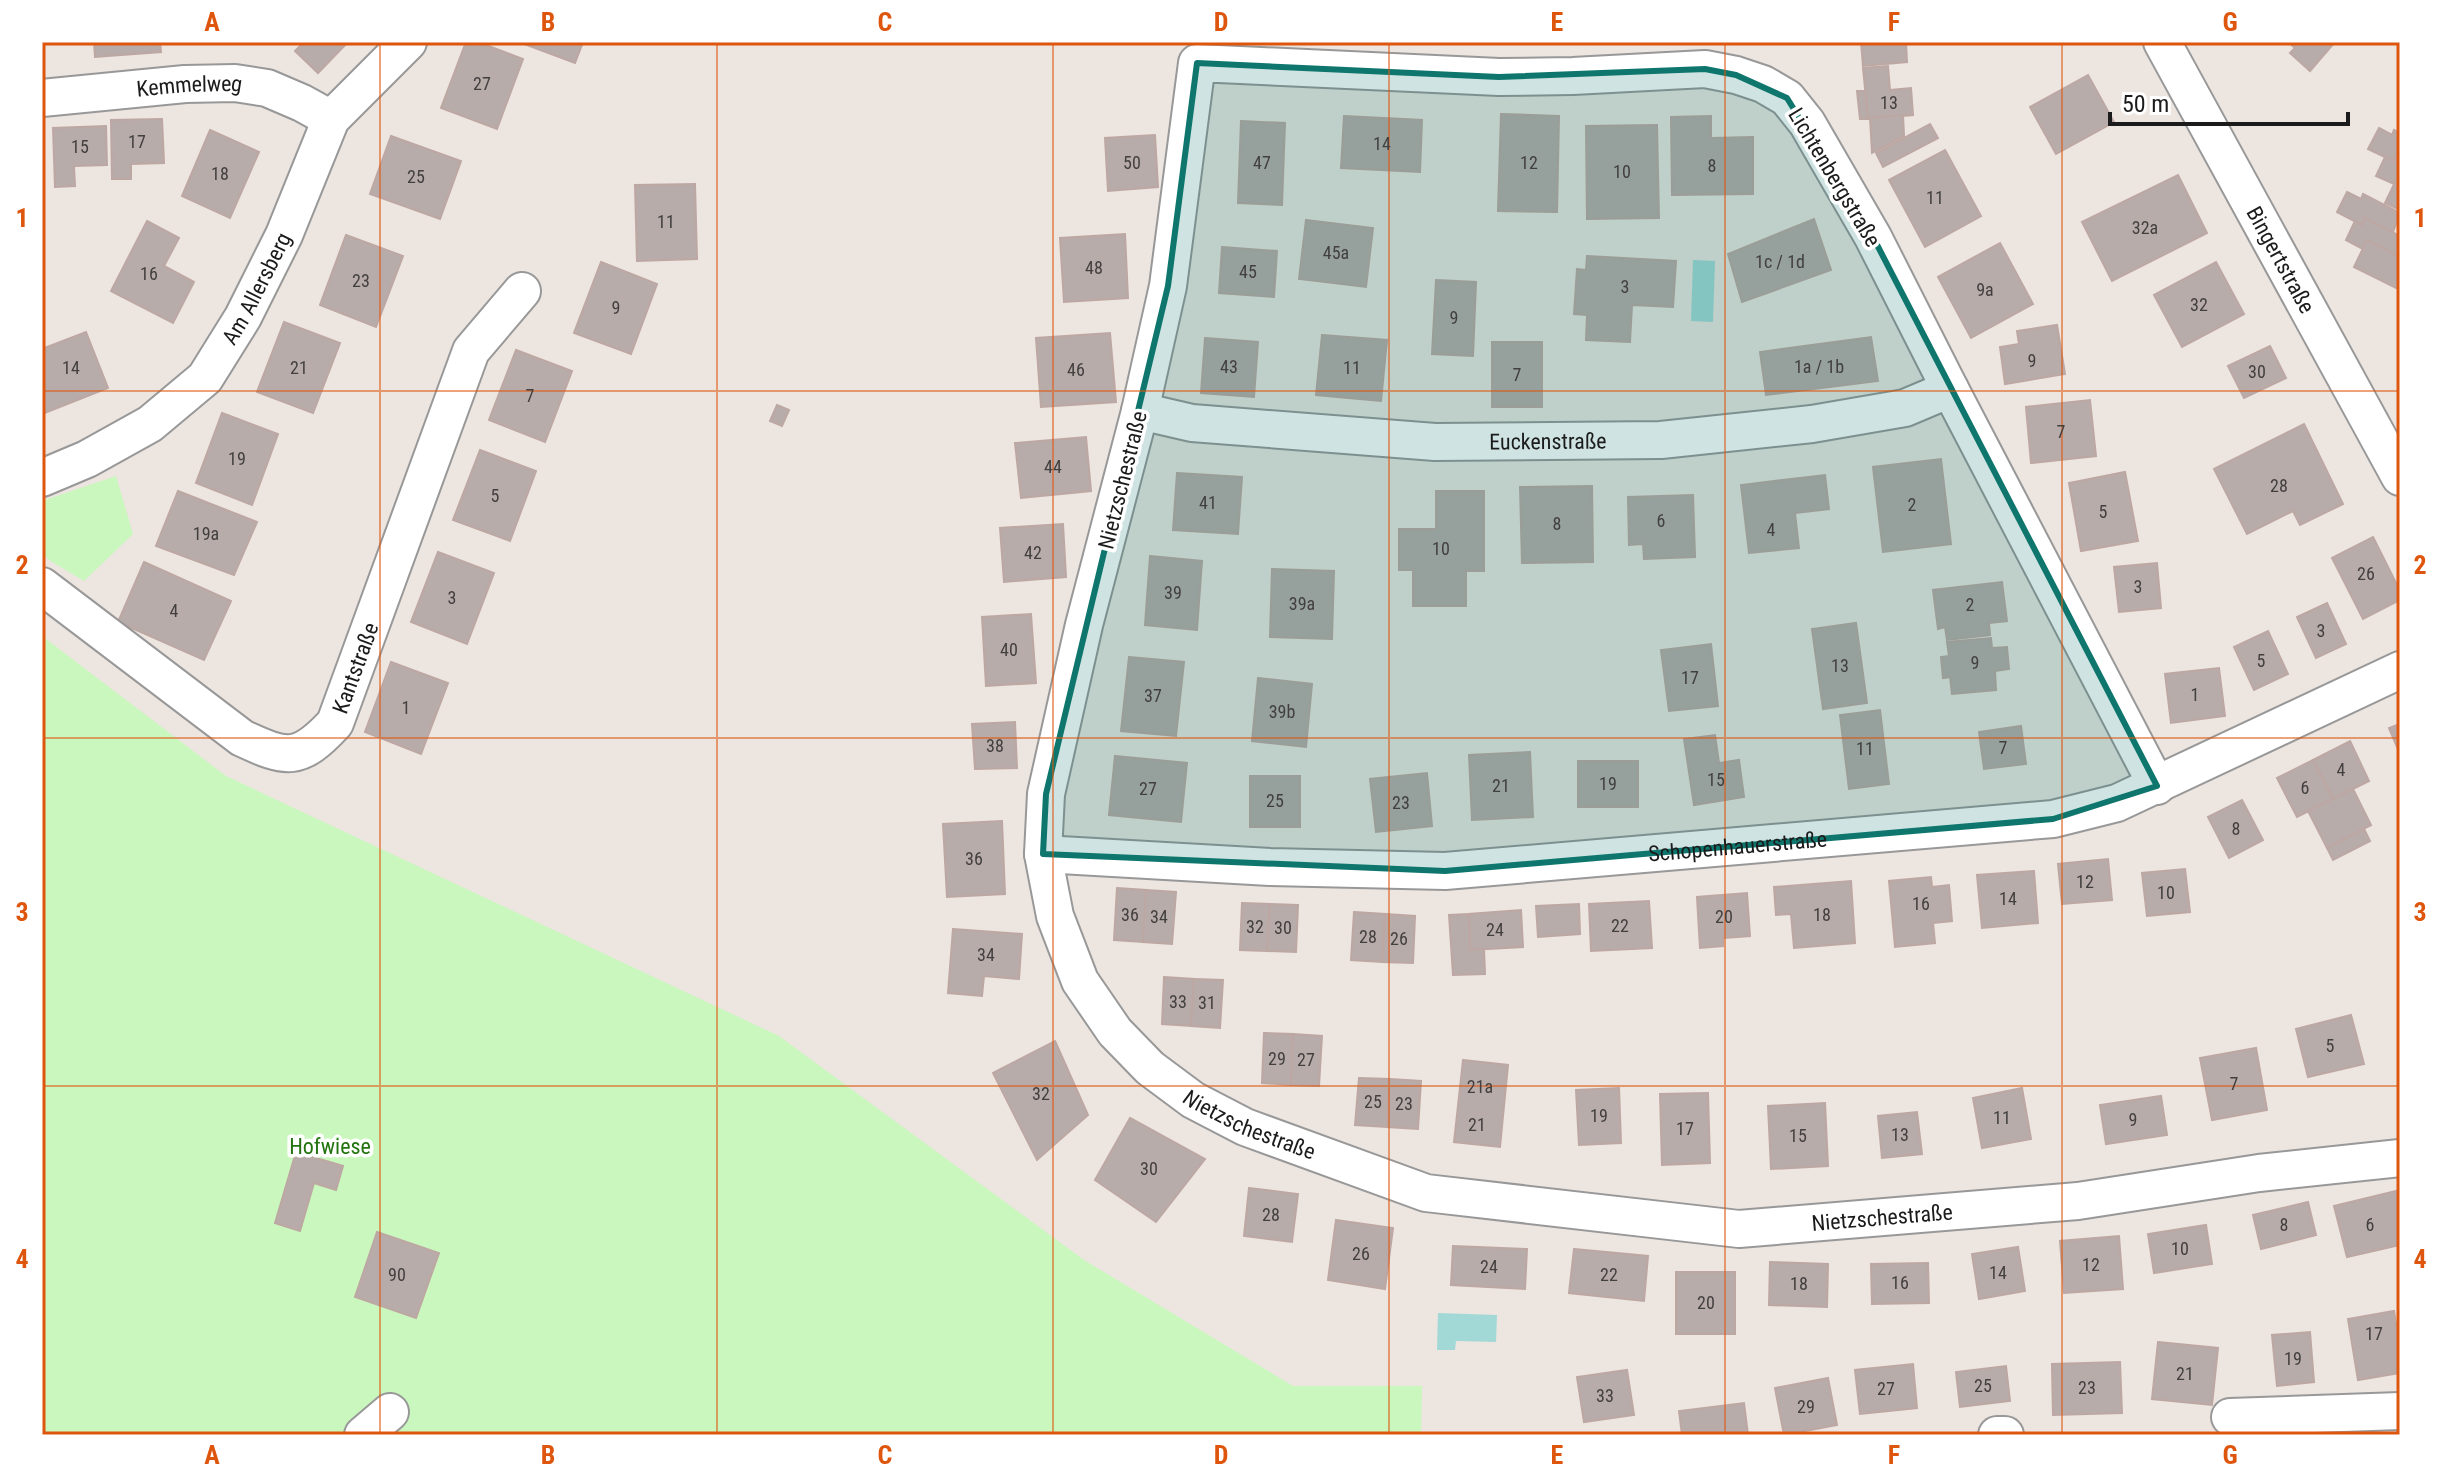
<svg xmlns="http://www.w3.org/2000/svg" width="2442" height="1477" font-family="'Roboto Condensed',sans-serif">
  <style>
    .park { fill: #c9f7bd }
    .water { fill: #a2d9d6 }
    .building { fill: #b8acaa; stroke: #bda7a3; stroke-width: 2 }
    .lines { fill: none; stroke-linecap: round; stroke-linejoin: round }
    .minor-casing { stroke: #989898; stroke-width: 40 }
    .minor { stroke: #fff; stroke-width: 36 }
    .marked { fill: #0f766e; fill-opacity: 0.2; stroke: #0f766e; stroke-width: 6; stroke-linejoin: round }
    .grid { fill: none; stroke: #de560d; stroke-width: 2; stroke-opacity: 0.55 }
    .labels { text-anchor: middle; stroke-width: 7; stroke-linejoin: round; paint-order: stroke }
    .number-label { font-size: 18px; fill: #423f3f }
    .street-label { font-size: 22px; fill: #1b1b1b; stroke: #fff }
    .park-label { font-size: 22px; fill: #23730f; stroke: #fff }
    .neatline { fill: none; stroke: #de560d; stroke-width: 3 }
    .grid-label { font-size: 26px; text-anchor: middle; font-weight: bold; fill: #de560d }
  </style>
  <rect width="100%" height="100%" fill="#ece5e0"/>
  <g class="park">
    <polygon points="116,476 133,534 84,581 49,560 42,552 42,501"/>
    <polygon points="42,636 226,776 779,1036 1084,1260 1293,1386 1422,1386 1421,1435 42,1435"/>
  </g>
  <g class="water">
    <polygon points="1693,260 1715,261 1713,322 1691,321"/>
    <polygon points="1438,1313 1497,1315 1496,1342 1456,1341 1455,1350 1437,1350"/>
  </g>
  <g class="building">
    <polygon points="94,42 160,42 161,52 95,57"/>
    <polygon points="304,42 348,42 318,73 295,51"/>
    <polygon points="466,42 478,42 523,59 497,129 441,108"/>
    <polygon points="519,42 583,42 575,63"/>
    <polygon points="1861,42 1906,42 1907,62 1863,66"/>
    <polygon points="2288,42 2335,42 2310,71 2290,53 2295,48"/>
    <polygon points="1888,66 1890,90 1911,88 1913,115 1868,119 1863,68"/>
    <polygon points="2088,75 2114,122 2056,154 2030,107"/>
    <polygon points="1857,91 1865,91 1868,119 1860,119"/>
    <polygon points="1501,114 1559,116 1557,212 1498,211"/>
    <polygon points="1903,115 1904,136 1872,153 1870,118"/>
    <polygon points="1344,116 1422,120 1420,172 1341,168"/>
    <polygon points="1711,116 1711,138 1753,137 1753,194 1672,195 1671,117"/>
    <polygon points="162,119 164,163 131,164 131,179 112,179 111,120"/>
    <polygon points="1241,121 1285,123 1282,205 1238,203"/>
    <polygon points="1930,124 1938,138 1883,167 1876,153"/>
    <polygon points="1657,125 1659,218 1587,219 1586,126"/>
    <polygon points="106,126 107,165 74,166 75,186 55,187 53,128"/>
    <polygon points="2379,128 2392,135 2394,130 2400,133 2400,156 2397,154 2393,161 2368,149"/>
    <polygon points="210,130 259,152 230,218 182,196"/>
    <polygon points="1155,135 1158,187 1108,191 1105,138"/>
    <polygon points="391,136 461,161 440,219 370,194"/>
    <polygon points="1945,150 1981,216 1925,247 1889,180"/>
    <polygon points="2397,154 2400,156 2400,177 2398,176 2394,184 2376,176 2385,157 2393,161"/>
    <polygon points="2178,175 2207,233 2112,281 2082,222"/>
    <polygon points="2398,176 2400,177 2400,210 2385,203"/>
    <polygon points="695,184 697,259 637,261 635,185"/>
    <polygon points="2347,192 2361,199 2363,194 2400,213 2393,232 2365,218 2362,225 2337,212"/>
    <polygon points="2365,218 2400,236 2400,257 2367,240 2363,249 2346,240 2355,221 2362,225"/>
    <polygon points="1814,219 1831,270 1742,302 1728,254"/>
    <polygon points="1306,220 1373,228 1366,287 1299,279"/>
    <polygon points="147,221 179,238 164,266 194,282 173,323 111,291"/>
    <polygon points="1125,234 1128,298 1064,302 1060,238"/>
    <polygon points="346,235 403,256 376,327 320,305"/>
    <polygon points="2367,240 2400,257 2400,290 2354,267"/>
    <polygon points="2000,243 2033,304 1971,338 1938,277"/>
    <polygon points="1222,247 1277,251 1274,297 1219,293"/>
    <polygon points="1587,256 1676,261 1673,307 1632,305 1630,342 1586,340 1587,315 1574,314 1577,269 1586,270"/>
    <polygon points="601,262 657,284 631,354 574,333"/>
    <polygon points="2216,262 2244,314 2182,347 2154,295"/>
    <polygon points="1436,280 1476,282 1473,356 1432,354"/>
    <polygon points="284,322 340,343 313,413 257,392"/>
    <polygon points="2057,325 2065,374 2005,384 2000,347 2019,344 2017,331"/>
    <polygon points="86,332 108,388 42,414 42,349"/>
    <polygon points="1110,333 1116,402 1041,407 1036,338"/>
    <polygon points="1322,335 1387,340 1381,401 1316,395"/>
    <polygon points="1871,337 1878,381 1766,395 1760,352"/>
    <polygon points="1205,338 1258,342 1254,397 1201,393"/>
    <rect x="1492" y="342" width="50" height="65"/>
    <polygon points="2270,346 2286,378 2244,398 2228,366"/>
    <polygon points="516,350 572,371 545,442 489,420"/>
    <polygon points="2090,400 2096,456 2031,463 2026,407"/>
    <polygon points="777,405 789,410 782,426 770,421"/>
    <polygon points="222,413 278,434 252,505 196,483"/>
    <polygon points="2304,424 2343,504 2300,525 2293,511 2247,534 2214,469"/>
    <polygon points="1086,437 1091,491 1021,498 1015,443"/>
    <polygon points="480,450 536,471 510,541 453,520"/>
    <polygon points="1941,459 1951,544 1883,552 1873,467"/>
    <polygon points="2125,472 2138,541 2081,551 2069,483"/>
    <polygon points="1177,473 1242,477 1238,534 1173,530"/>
    <polygon points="1825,475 1829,509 1795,513 1799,548 1749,553 1741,485"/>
    <polygon points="1592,486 1593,562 1522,563 1520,487"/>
    <polygon points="178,491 257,522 234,575 156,546"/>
    <polygon points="1436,491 1484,491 1484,571 1466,571 1466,606 1413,606 1413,570 1399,570 1399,529 1436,529"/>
    <polygon points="1693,495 1695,557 1644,559 1643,544 1629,545 1628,497"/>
    <polygon points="1063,524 1066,577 1004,582 1000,528"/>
    <polygon points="2373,537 2400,591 2400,600 2363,619 2332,558"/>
    <polygon points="438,552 494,573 467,644 411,622"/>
    <polygon points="1150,556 1202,561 1197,630 1145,625"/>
    <polygon points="144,562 231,601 204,660 118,622"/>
    <polygon points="2157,563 2161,608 2119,612 2114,567"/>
    <polygon points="1272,569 1334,571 1332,639 1270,637"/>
    <polygon points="2002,582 2007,621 1989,623 1990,635 1947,640 1945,627 1938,629 1933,590"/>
    <polygon points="2327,603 2346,644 2316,658 2297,617"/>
    <polygon points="1031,614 1036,683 986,686 982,617"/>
    <polygon points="1856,623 1867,703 1823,709 1812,629"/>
    <polygon points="2268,631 2288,674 2254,690 2234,647"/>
    <polygon points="1991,638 1992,648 2007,647 2009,669 1995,671 1996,690 1952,694 1950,677 1943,678 1941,657 1949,656 1947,642"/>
    <polygon points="1711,644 1718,706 1669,711 1661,650"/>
    <polygon points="1129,657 1184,662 1176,736 1121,731"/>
    <polygon points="391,662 448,683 421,754 365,732"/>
    <polygon points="2219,668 2225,716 2171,723 2165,674"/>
    <polygon points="1258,678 1312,684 1306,747 1252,741"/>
    <polygon points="1880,710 1889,784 1849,789 1840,715"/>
    <polygon points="1015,722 1017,768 975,769 972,724"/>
    <polygon points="2400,724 2400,754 2389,728"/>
    <polygon points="2021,726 2026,764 1984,769 1979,732"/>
    <polygon points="1715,735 1719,763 1739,760 1744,797 1694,805 1684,739"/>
    <polygon points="2350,741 2369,781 2333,799 2313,760"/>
    <polygon points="1530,752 1533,817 1472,820 1469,755"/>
    <polygon points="1115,756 1187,763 1181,822 1109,815"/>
    <polygon points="2313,760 2333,799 2297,817 2277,778"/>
    <rect x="1578" y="761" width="60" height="46"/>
    <polygon points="1427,773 1432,826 1376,832 1370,779"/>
    <rect x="1250" y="776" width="50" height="51"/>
    <polygon points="2353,789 2371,825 2327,848 2308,811"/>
    <polygon points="2242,800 2263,840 2229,858 2208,817"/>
    <polygon points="1002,821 1005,894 947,897 943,824"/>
    <polygon points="2364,829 2370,841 2333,860 2327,848"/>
    <polygon points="2108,859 2112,900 2062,904 2058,864"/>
    <polygon points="2185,869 2190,912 2147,916 2142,873"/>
    <polygon points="2034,871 2038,923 1982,928 1977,875"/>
    <polygon points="1931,877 1932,887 1949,885 1952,921 1933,923 1935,943 1895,947 1889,881"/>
    <polygon points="1851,881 1855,943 1794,948 1791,914 1776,915 1774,887"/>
    <polygon points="1117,888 1146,890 1143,942 1114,940"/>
    <polygon points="1146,890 1176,892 1172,944 1143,942"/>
    <polygon points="1747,893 1750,936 1723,938 1723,946 1700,948 1697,897"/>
    <polygon points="1649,901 1652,948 1591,951 1589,904"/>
    <polygon points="1242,903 1270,904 1267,951 1240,950"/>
    <polygon points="1270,904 1298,905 1296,952 1267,951"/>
    <polygon points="1579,904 1580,934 1538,937 1536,906"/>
    <polygon points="1521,910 1523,947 1470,950 1469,914"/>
    <polygon points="1354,912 1385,914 1382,962 1351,960"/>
    <polygon points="1385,914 1415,916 1413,963 1382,962"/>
    <polygon points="1469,914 1470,950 1484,949 1485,974 1453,975 1449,915"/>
    <polygon points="953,929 1022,934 1019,979 984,976 982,996 948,993"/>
    <polygon points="1164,977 1194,979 1191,1026 1162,1024"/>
    <polygon points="1194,979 1223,980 1220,1028 1191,1026"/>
    <polygon points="2351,1015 2364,1064 2308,1077 2296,1029"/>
    <polygon points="1264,1033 1293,1034 1291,1085 1262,1083"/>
    <polygon points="1293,1034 1322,1036 1319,1086 1291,1085"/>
    <polygon points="1055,1041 1088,1115 1037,1160 993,1073"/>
    <polygon points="2256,1048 2267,1110 2212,1120 2200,1058"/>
    <polygon points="1463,1060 1508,1065 1500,1147 1454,1142"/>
    <polygon points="1359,1078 1390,1079 1387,1127 1355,1125"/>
    <polygon points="1390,1079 1421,1081 1418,1129 1387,1127"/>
    <polygon points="1619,1088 1621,1143 1579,1145 1576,1090"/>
    <polygon points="2022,1088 2031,1139 1982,1148 1973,1098"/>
    <polygon points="1708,1093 1710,1163 1662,1165 1660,1094"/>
    <polygon points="2161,1096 2167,1135 2106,1144 2100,1105"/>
    <polygon points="1825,1103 1828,1166 1771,1169 1768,1106"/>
    <polygon points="1917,1112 1922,1154 1882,1158 1878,1116"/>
    <polygon points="1130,1118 1205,1159 1156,1222 1095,1180"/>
    <polygon points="296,1152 343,1166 336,1190 314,1183 300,1231 275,1223"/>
    <polygon points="1249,1188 1298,1194 1292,1242 1244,1236"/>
    <polygon points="2400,1190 2400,1245 2347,1257 2334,1206"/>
    <polygon points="2308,1202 2316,1235 2261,1249 2253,1215"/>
    <polygon points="1336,1220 1393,1228 1385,1289 1328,1280"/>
    <polygon points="2206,1225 2212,1264 2154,1273 2148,1234"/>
    <polygon points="377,1232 439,1253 416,1318 355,1297"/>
    <polygon points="2119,1236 2123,1289 2064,1293 2060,1241"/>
    <polygon points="1453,1246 1527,1249 1525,1289 1451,1285"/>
    <polygon points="2018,1247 2025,1291 1979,1299 1972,1254"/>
    <polygon points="1574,1249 1648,1256 1644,1301 1569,1293"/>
    <polygon points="1770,1262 1828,1264 1827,1307 1769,1305"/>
    <polygon points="1928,1263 1929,1303 1872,1304 1871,1264"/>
    <rect x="1676" y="1272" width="59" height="62"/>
    <polygon points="2394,1311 2400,1348 2400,1373 2358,1380 2348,1319"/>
    <polygon points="2310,1332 2314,1382 2277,1386 2272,1335"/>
    <polygon points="2158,1342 2218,1348 2212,1405 2152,1399"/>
    <polygon points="2120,1362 2122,1413 2053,1415 2052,1364"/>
    <polygon points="1913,1364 1917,1408 1860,1414 1855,1370"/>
    <polygon points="2006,1366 2010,1401 1960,1407 1956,1372"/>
    <polygon points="1627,1370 1634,1415 1584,1422 1577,1377"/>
    <polygon points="1828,1378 1837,1425 1784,1435 1775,1388"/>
    <polygon points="1744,1403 1748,1435 1682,1435 1679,1411"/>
  </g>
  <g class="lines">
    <defs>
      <g id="minor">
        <path id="s1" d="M2162,42L2400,477"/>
        <path id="s2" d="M42,98L185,84L235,83L267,88L302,103L331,119"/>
        <path id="s3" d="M1140,411L1192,423L1435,442L1661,440L1812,424L1905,408L1950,389"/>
        <path id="s4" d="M42,478L87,459L150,424L205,378L243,317L284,235L331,119L408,42"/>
        <path id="s5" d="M42,586L242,738C287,759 299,762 335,723L471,351L522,291"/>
        <path id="s6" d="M2157,786L1950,389L1873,237L1807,123L1787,98L1763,84L1736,75L1705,69L1573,76L1499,77L1197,63L1168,286L1140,411L1084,625L1046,794L1043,854L1055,916L1080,981L1115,1032L1150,1068L1193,1100L1245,1127L1426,1193L1739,1229L2078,1201L2259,1173L2400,1158"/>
        <path id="s7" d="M1043,854L1270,867L1445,871L2053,819L2117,803L2400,670"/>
        <polyline points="2230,1417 2400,1411"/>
        <polyline points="363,1435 390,1412"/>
        <polyline points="1997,1435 2005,1435"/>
      </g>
    </defs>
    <use href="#minor" class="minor-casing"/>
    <use href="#minor" class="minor"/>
  </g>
  <path class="marked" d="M1197,63L1499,77L1705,69L1736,75L1787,98L1873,237L2157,786L2053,819L1445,871L1043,854L1046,794L1168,286Z"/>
  <path class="grid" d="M380,42V1435M717,42V1435M1053,42V1435M1389,42V1435M1725,42V1435M2062,42V1435M42,391H2400M42,738H2400M42,1086H2400"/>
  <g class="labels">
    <g class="number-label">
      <text x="482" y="90">27</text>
      <text x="1889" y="109">13</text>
      <text x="137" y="148">17</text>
      <text x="1382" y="150">14</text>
      <text x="80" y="153">15</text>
      <text x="1132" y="169">50</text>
      <text x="1262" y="169">47</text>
      <text x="1529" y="169">12</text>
      <text x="1712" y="172">8</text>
      <text x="1622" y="178">10</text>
      <text x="220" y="180">18</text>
      <text x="416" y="183">25</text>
      <text x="1935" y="204">11</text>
      <text x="666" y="228">11</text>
      <text x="2145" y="234">32a</text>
      <text x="1336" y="259">45a</text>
      <text x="1780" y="268">1c / 1d</text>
      <text x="1094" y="274">48</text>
      <text x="1248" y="278">45</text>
      <text x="149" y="280">16</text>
      <text x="361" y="287">23</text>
      <text x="1625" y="293">3</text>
      <text x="1985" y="296">9a</text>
      <text x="2199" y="311">32</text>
      <text x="616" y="314">9</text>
      <text x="1454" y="324">9</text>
      <text x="2032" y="367">9</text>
      <text x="1229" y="373">43</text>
      <text x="1819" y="373">1a / 1b</text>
      <text x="71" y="374">14</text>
      <text x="299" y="374">21</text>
      <text x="1352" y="374">11</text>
      <text x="1076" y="376">46</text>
      <text x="2257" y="378">30</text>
      <text x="1517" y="381">7</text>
      <text x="530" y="402">7</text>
      <text x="2061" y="438">7</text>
      <text x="237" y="465">19</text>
      <text x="1053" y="473">44</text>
      <text x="2279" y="492">28</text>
      <text x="495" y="502">5</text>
      <text x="1208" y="509">41</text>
      <text x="1912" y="511">2</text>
      <text x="2103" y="518">5</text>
      <text x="1661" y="527">6</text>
      <text x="1557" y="530">8</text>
      <text x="1771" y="536">4</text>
      <text x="206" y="540">19a</text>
      <text x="1441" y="555">10</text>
      <text x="1033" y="559">42</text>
      <text x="2366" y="580">26</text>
      <text x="2138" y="593">3</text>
      <text x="1173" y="599">39</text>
      <text x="452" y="604">3</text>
      <text x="1302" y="610">39a</text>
      <text x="1970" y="611">2</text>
      <text x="174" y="617">4</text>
      <text x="2321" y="637">3</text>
      <text x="1009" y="656">40</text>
      <text x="2261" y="667">5</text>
      <text x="1975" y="669">9</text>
      <text x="1840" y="672">13</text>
      <text x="1690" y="684">17</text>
      <text x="2195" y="701">1</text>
      <text x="1153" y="702">37</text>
      <text x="406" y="714">1</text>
      <text x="1282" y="718">39b</text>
      <text x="995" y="752">38</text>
      <text x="2003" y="754">7</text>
      <text x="1865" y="755">11</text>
      <text x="2341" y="776">4</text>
      <text x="1716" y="786">15</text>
      <text x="1608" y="790">19</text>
      <text x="1501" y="792">21</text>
      <text x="2305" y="794">6</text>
      <text x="1148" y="795">27</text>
      <text x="1275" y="807">25</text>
      <text x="1401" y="809">23</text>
      <text x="2236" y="835">8</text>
      <text x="974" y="865">36</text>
      <text x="2085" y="888">12</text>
      <text x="2166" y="899">10</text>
      <text x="2008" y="905">14</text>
      <text x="1921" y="910">16</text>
      <text x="1130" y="921">36</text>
      <text x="1822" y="921">18</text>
      <text x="1159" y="923">34</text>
      <text x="1724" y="923">20</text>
      <text x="1620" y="932">22</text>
      <text x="1255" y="933">32</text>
      <text x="1283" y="934">30</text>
      <text x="1495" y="936">24</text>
      <text x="1368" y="943">28</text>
      <text x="1399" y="945">26</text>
      <text x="986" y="961">34</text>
      <text x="1178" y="1008">33</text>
      <text x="1207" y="1009">31</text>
      <text x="2330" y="1052">5</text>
      <text x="1277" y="1065">29</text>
      <text x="1306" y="1066">27</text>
      <text x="2234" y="1090">7</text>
      <text x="1480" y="1093">21a</text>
      <text x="1041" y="1100">32</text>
      <text x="1373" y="1108">25</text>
      <text x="1404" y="1110">23</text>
      <text x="1599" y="1122">19</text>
      <text x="2002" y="1124">11</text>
      <text x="2133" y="1126">9</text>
      <text x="1477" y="1131">21</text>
      <text x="1685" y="1135">17</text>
      <text x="1900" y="1141">13</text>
      <text x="1798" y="1142">15</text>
      <text x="1149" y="1175">30</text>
      <text x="1271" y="1221">28</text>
      <text x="2284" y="1231">8</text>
      <text x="2370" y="1231">6</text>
      <text x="2180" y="1255">10</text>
      <text x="1361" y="1260">26</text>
      <text x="2091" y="1271">12</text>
      <text x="1489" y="1273">24</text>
      <text x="1998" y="1279">14</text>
      <text x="397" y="1281">90</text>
      <text x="1609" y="1281">22</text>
      <text x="1900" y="1289">16</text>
      <text x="1799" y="1290">18</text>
      <text x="1706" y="1309">20</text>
      <text x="2374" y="1340">17</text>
      <text x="2293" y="1365">19</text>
      <text x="2185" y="1380">21</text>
      <text x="1983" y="1392">25</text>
      <text x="2087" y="1394">23</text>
      <text x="1886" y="1395">27</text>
      <text x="1605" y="1402">33</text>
      <text x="1806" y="1413">29</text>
    </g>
    <g class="street-label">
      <text dy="8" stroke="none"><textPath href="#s2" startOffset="148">Kemmelweg</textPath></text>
      <text transform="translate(1835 177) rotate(59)" y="8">Lichtenbergstraße</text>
      <text dy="8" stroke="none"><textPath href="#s1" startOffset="248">Bingertstraße</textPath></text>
      <text dy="8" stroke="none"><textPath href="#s4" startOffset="296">Am Allersberg</textPath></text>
      <text dy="8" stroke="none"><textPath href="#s3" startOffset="410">Euckenstraße</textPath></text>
      <text transform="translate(1122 480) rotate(-76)" y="8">Nietzschestraße</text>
      <text dy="8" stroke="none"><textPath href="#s5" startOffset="416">Kantstraße</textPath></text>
      <text dy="8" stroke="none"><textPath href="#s7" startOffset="696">Schopenhauerstraße</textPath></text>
      <text dy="8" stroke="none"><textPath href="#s6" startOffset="2546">Nietzschestraße</textPath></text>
      <text dy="8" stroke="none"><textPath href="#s6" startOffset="3194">Nietzschestraße</textPath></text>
    </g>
    <g class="park-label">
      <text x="330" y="1154">Hofwiese</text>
    </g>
  </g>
  <rect width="2442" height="1477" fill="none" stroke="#ffffff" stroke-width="88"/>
  <path d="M2110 112v12h238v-12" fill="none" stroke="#1b1b1b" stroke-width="4"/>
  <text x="2122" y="112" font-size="24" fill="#1b1b1b" stroke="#ffffff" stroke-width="6" paint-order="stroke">50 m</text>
  <rect x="44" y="44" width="2354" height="1389" class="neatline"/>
  <g class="grid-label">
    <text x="212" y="31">A</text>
    <text x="548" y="31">B</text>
    <text x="885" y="31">C</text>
    <text x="1221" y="31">D</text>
    <text x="1557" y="31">E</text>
    <text x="1894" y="31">F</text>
    <text x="2230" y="31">G</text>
    <text x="22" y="227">1</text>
    <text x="2420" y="227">1</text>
    <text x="22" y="574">2</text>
    <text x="2420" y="574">2</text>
    <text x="22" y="921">3</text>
    <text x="2420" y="921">3</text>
    <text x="22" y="1268">4</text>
    <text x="2420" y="1268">4</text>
    <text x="212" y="1464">A</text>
    <text x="548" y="1464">B</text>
    <text x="885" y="1464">C</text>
    <text x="1221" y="1464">D</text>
    <text x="1557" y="1464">E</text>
    <text x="1894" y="1464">F</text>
    <text x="2230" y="1464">G</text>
  </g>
</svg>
